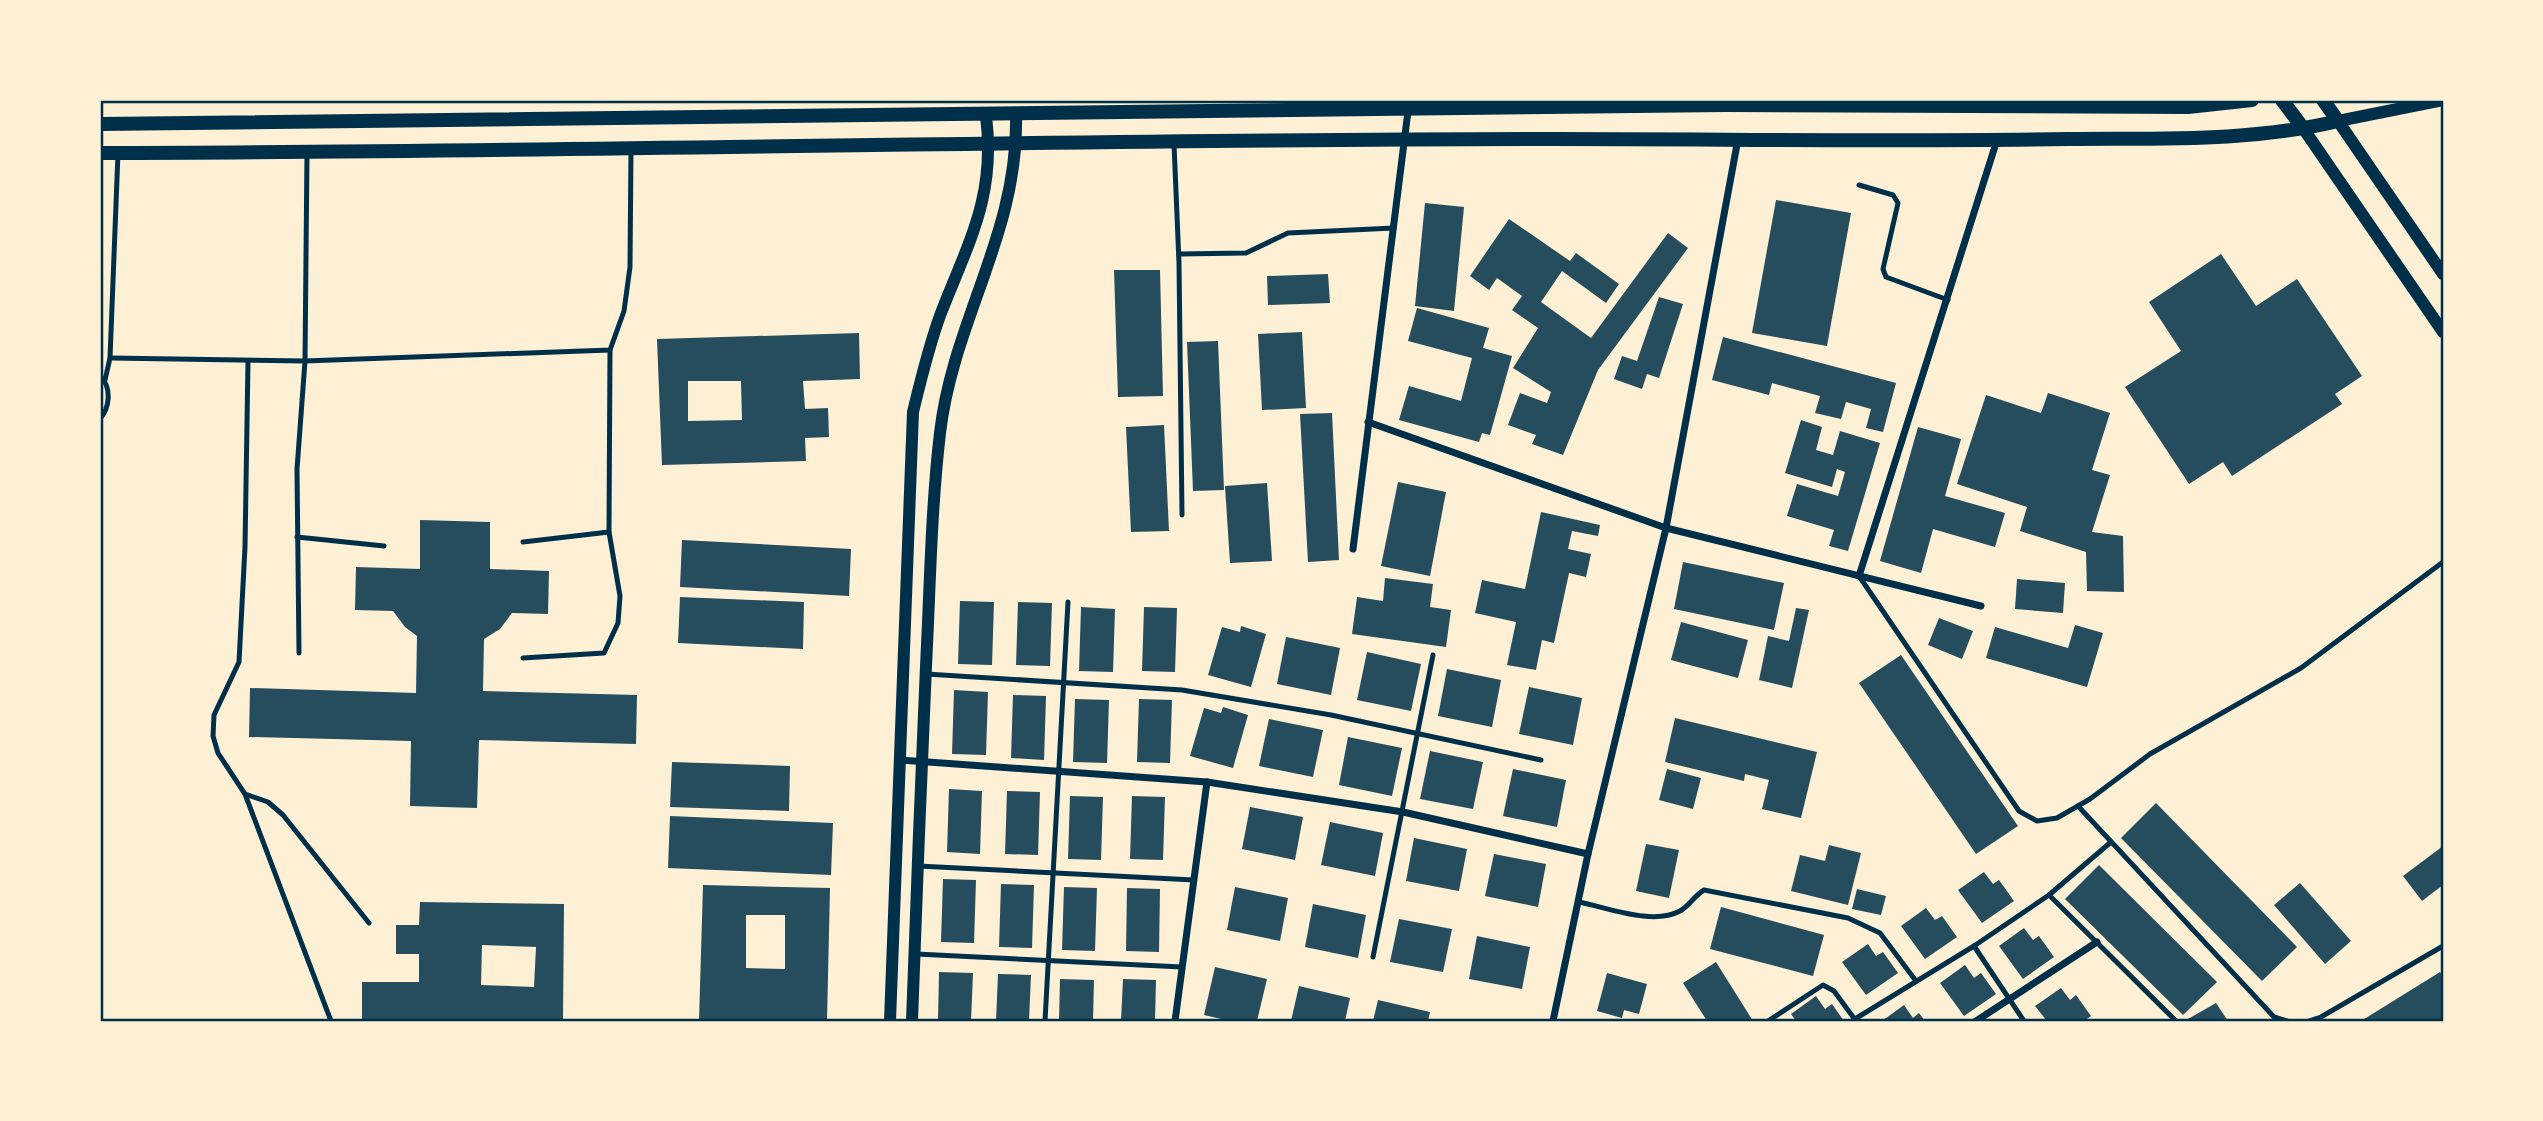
<svg xmlns="http://www.w3.org/2000/svg" width="2543" height="1121" font-family="'Exo 2',sans-serif">
  <style>
    .building { fill: #264d5e; fill-rule: evenodd }
    .lines { fill: none; stroke-linecap: round; stroke-linejoin: round }
    .service { stroke: #003049; stroke-width: 5 }
    .minor { stroke: #003049; stroke-width: 7 }
    .tertiary { stroke: #003049; stroke-width: 12 }
    .secondary { stroke: #003049; stroke-width: 14 }
    .neatline { fill: none; stroke: #003049; stroke-width: 2.5 }
  </style>
  <rect width="100%" height="100%" fill="#fdf0d5"/>
  <g class="building">
    <polygon points="1776,200 1851,213 1827,346 1752,333"/>
    <polygon points="1425,203 1464,207 1454,311 1415,306"/>
    <polygon points="1509,219 1570,261 1576,253 1619,284 1606,303 1562,271 1541,302 1591,338 1668,233 1688,248 1598,370 1563,455 1532,444 1536,435 1508,425 1520,393 1547,403 1551,392 1513,368 1538,328 1512,310 1522,296 1497,278 1489,290 1470,276"/>
    <polygon points="2221,254 2256,306 2297,279 2362,376 2335,394 2342,404 2232,476 2223,462 2189,484 2125,387 2181,351 2149,302"/>
    <polygon points="1114,270 1160,270 1163,396 1118,397"/>
    <polygon points="1328,274 1330,303 1268,305 1267,276"/>
    <polygon points="1659,297 1683,304 1659,378 1647,374 1642,389 1614,379 1622,356 1637,361"/>
    <polygon points="1417,308 1489,328 1483,348 1512,356 1490,435 1482,433 1479,442 1399,420 1409,386 1461,401 1472,358 1408,341"/>
    <polygon points="1302,332 1306,408 1262,410 1258,334"/>
    <path d="M859,333L860,379L803,381L805,409L828,408L829,437L805,438L806,461L662,465L657,339ZM688,381H741L742,420L688,421Z"/>
    <polygon points="1723,337 1896,383 1883,432 1866,428 1871,409 1846,402 1841,419 1815,413 1820,396 1772,383 1769,395 1712,380"/>
    <polygon points="1218,341 1224,490 1193,491 1187,342"/>
    <polygon points="2048,393 2110,413 2092,470 2110,475 2092,532 2123,536 2124,592 2087,591 2086,552 2020,531 2027,507 1957,484 1986,395 2041,413"/>
    <polygon points="1332,413 1339,560 1308,562 1300,414"/>
    <polygon points="1801,420 1822,427 1816,450 1833,455 1840,431 1880,443 1848,551 1829,546 1834,530 1787,516 1797,484 1838,496 1845,472 1837,469 1832,487 1785,473"/>
    <polygon points="1164,425 1169,531 1131,532 1126,427"/>
    <polygon points="1918,427 1961,439 1945,496 2005,513 1995,547 1933,529 1921,573 1880,561"/>
    <polygon points="1398,482 1446,492 1430,576 1381,566"/>
    <polygon points="1267,483 1272,561 1230,563 1225,486"/>
    <polygon points="1541,512 1600,525 1598,536 1572,531 1568,549 1591,554 1586,577 1569,573 1554,643 1542,640 1536,670 1507,665 1516,622 1475,613 1482,580 1525,589"/>
    <polygon points="420,520 490,522 490,569 549,571 548,614 512,613 500,629 484,639 483,691 637,695 636,744 479,740 477,808 410,806 411,741 249,737 250,688 416,693 417,636 405,627 393,611 355,610 356,567 420,569"/>
    <polygon points="682,540 851,549 849,596 680,587"/>
    <polygon points="1683,562 1784,583 1774,630 1674,609"/>
    <polygon points="1385,578 1433,584 1430,607 1451,610 1446,647 1352,634 1357,597 1383,601"/>
    <polygon points="2017,579 2065,583 2063,613 2015,609"/>
    <polygon points="680,597 804,602 803,649 678,643"/>
    <polygon points="960,601 994,602 992,665 958,664"/>
    <polygon points="1018,602 1052,603 1050,666 1016,665"/>
    <polygon points="1081,607 1115,609 1113,672 1079,671"/>
    <polygon points="1144,607 1177,608 1175,672 1142,671"/>
    <polygon points="1796,608 1809,610 1792,688 1759,680 1768,636 1789,641"/>
    <polygon points="1939,618 1973,631 1962,659 1928,645"/>
    <polygon points="1681,622 1748,640 1738,678 1671,660"/>
    <polygon points="2075,625 2103,633 2087,687 1986,658 1995,627 2068,648"/>
    <polygon points="1241,626 1266,634 1251,687 1208,675 1222,627 1240,632"/>
    <polygon points="1286,637 1340,648 1331,695 1277,684"/>
    <polygon points="1367,652 1421,664 1411,711 1357,700"/>
    <polygon points="1901,655 2018,826 1976,854 1859,683"/>
    <polygon points="1447,669 1501,680 1492,727 1438,716"/>
    <polygon points="1529,687 1582,698 1573,745 1519,734"/>
    <polygon points="954,690 988,692 986,755 952,754"/>
    <polygon points="1013,695 1046,696 1044,760 1011,758"/>
    <polygon points="1075,699 1109,700 1107,763 1073,762"/>
    <polygon points="1139,699 1172,700 1170,763 1137,762"/>
    <polygon points="1223,707 1248,715 1233,768 1190,756 1204,708 1221,713"/>
    <polygon points="1675,718 1817,752 1801,818 1762,809 1769,780 1745,774 1744,781 1665,762"/>
    <polygon points="1269,719 1323,730 1313,777 1259,766"/>
    <polygon points="1348,737 1402,748 1392,796 1339,785"/>
    <polygon points="1430,751 1483,762 1473,809 1420,799"/>
    <polygon points="672,762 790,766 789,811 670,807"/>
    <polygon points="1513,769 1566,780 1557,827 1503,816"/>
    <polygon points="1667,769 1701,778 1693,809 1659,800"/>
    <polygon points="949,789 982,791 980,854 947,852"/>
    <polygon points="1007,791 1040,792 1038,855 1005,854"/>
    <polygon points="1070,796 1103,797 1101,860 1068,859"/>
    <polygon points="1132,796 1165,797 1163,860 1130,859"/>
    <polygon points="2156,803 2297,947 2262,981 2121,838"/>
    <polygon points="1250,807 1303,817 1295,860 1242,849"/>
    <polygon points="670,816 833,823 831,875 668,868"/>
    <polygon points="1330,822 1383,833 1375,876 1321,865"/>
    <polygon points="1414,838 1467,849 1459,891 1406,881"/>
    <polygon points="1646,844 1679,850 1669,898 1636,891"/>
    <polygon points="1829,845 1861,853 1848,905 1791,891 1800,855 1825,861"/>
    <polygon points="2443,846 2443,885 2422,901 2403,876"/>
    <polygon points="1494,854 1546,864 1538,907 1485,896"/>
    <polygon points="2099,865 2217,982 2183,1015 2065,899"/>
    <polygon points="1984,872 1993,884 1999,880 2014,901 1982,923 1958,890"/>
    <polygon points="943,879 976,880 974,943 941,942"/>
    <polygon points="2300,883 2351,941 2325,964 2274,905"/>
    <polygon points="1001,884 1034,885 1032,948 999,947"/>
    <path d="M703,885L830,888L827,1021H699ZM746,915H785V969L746,968Z"/>
    <polygon points="1064,887 1097,888 1095,951 1062,950"/>
    <polygon points="1235,887 1288,898 1280,941 1227,930"/>
    <polygon points="1127,888 1160,889 1159,952 1126,951"/>
    <polygon points="1857,889 1886,896 1881,915 1852,909"/>
    <path d="M420,902L564,904L563,1021H362V982H419V954H396V925H419ZM482,945L536,947L534,987L481,985Z"/>
    <polygon points="1313,904 1366,915 1358,958 1305,947"/>
    <polygon points="1721,907 1824,935 1813,976 1710,949"/>
    <polygon points="1926,908 1935,920 1942,916 1957,937 1925,959 1901,926"/>
    <polygon points="1399,919 1452,929 1443,972 1390,962"/>
    <polygon points="2024,928 2033,940 2039,936 2054,957 2023,979 1999,946"/>
    <polygon points="1477,936 1530,947 1522,989 1469,979"/>
    <polygon points="1868,944 1876,956 1883,952 1898,973 1866,995 1842,962"/>
    <polygon points="1716,962 1753,1021 1707,1021 1683,983"/>
    <polygon points="1965,965 1974,978 1981,973 1996,994 1964,1016 1940,983"/>
    <polygon points="1215,967 1267,979 1257,1021 1230,1021 1204,1015"/>
    <polygon points="939,972 973,973 971,1021 938,1021"/>
    <polygon points="2440,972 2443,978 2443,1021 2361,1021"/>
    <polygon points="1607,973 1647,984 1639,1014 1624,1010 1622,1018 1597,1011"/>
    <polygon points="998,974 1031,975 1029,1021 996,1021"/>
    <polygon points="1060,979 1094,980 1093,1021 1059,1021"/>
    <polygon points="1123,979 1156,980 1155,1021 1121,1021"/>
    <polygon points="1299,986 1350,998 1345,1021 1291,1021"/>
    <polygon points="2061,988 2070,1000 2076,995 2091,1016 2084,1021 2047,1021 2035,1006"/>
    <polygon points="1816,996 1825,1009 1832,1004 1844,1021 1796,1021 1791,1014"/>
    <polygon points="1378,1000 1430,1012 1428,1021 1373,1021"/>
    <polygon points="2216,1003 2228,1021 2189,1021 2188,1019"/>
    <polygon points="1904,1005 1913,1018 1919,1013 1925,1021 1882,1021"/>
  </g>
  <g class="lines">
    <g class="service">
      <polyline points="1174,144 1179,263 1182,515"/>
      <polyline points="1859,185 1893,195 1898,203 1883,269 1886,277 1948,300"/>
      <polyline points="1179,254 1246,253 1288,233 1394,228"/>
      <polyline points="110,358 305,361 610,350 624,311 630,267 631,149"/>
      <polyline points="248,361 245,547 239,662 214,715 213,736 218,753 245,794 331,1021"/>
      <path d="M100,376C112,387 110,407 100,419"/>
      <polyline points="105,380 110,358 118,153"/>
      <polyline points="297,537 384,546"/>
      <polyline points="523,542 609,532"/>
      <polyline points="1859,576 2019,811 2037,821 2057,818 2090,799 2150,754 2301,668 2443,562"/>
      <polyline points="299,653 297,469 305,361 307,153"/>
      <polyline points="523,658 604,653 618,623 620,596 609,532 610,350"/>
      <polyline points="926,674 1182,690 1331,715 1541,760"/>
      <polyline points="245,794 268,802 283,815 369,923"/>
      <polyline points="2078,806 2274,1017 2287,1021"/>
      <polyline points="918,866 1194,880"/>
      <polyline points="2049,895 2176,1021"/>
      <path d="M1578,902C1607,907 1652,926 1680,911C1689,906 1694,896 1704,890L1848,918L1880,933L1916,981"/>
      <polyline points="1974,946 2024,1021"/>
      <polyline points="916,954 1182,967"/>
      <polyline points="1373,957 1433,655"/>
      <polyline points="1855,1019 1974,946 2049,895 2111,842"/>
      <polyline points="1045,1021 1068,602"/>
      <polyline points="1768,1021 1823,985 1834,991 1856,1021"/>
      <polyline points="2309,1021 2321,1017 2443,946"/>
    </g>
    <g class="minor">
      <polyline points="1368,422 1666,528 1981,606"/>
      <polyline points="1353,549 1408,111"/>
      <polyline points="1859,576 1997,140"/>
      <polyline points="900,760 1207,782 1403,812 1588,854"/>
      <polyline points="1175,1021 1207,782"/>
      <polyline points="1553,1021 1588,854 1666,528 1738,139"/>
      <polyline points="1976,1021 2097,942"/>
    </g>
    <g class="tertiary">
      <polyline points="2443,100 2338,121 2443,274"/>
      <polyline points="2303,128 2443,332"/>
      <path d="M890,1021L913,412C921,379 929,345 941,313C969,241 996,196 986,116"/>
      <path d="M912,1021C916,903 921,784 926,666C930,589 931,510 940,433C953,320 1019,233 1016,115"/>
    </g>
    <g class="secondary">
      <polyline points="2282,100 2303,128"/>
      <polyline points="100,124 1725,105 2188,107 2252,100"/>
      <path d="M100,153C584,152 1068,139 1552,139C1724,139 1897,142 2069,139C2159,138 2251,142 2338,121L2323,100"/>
    </g>
  </g>
  <rect width="2543" height="1121" fill="none" stroke="#fdf0d5" stroke-width="203"/>
  <rect x="102" y="102" width="2340" height="918" class="neatline"/>
</svg>
